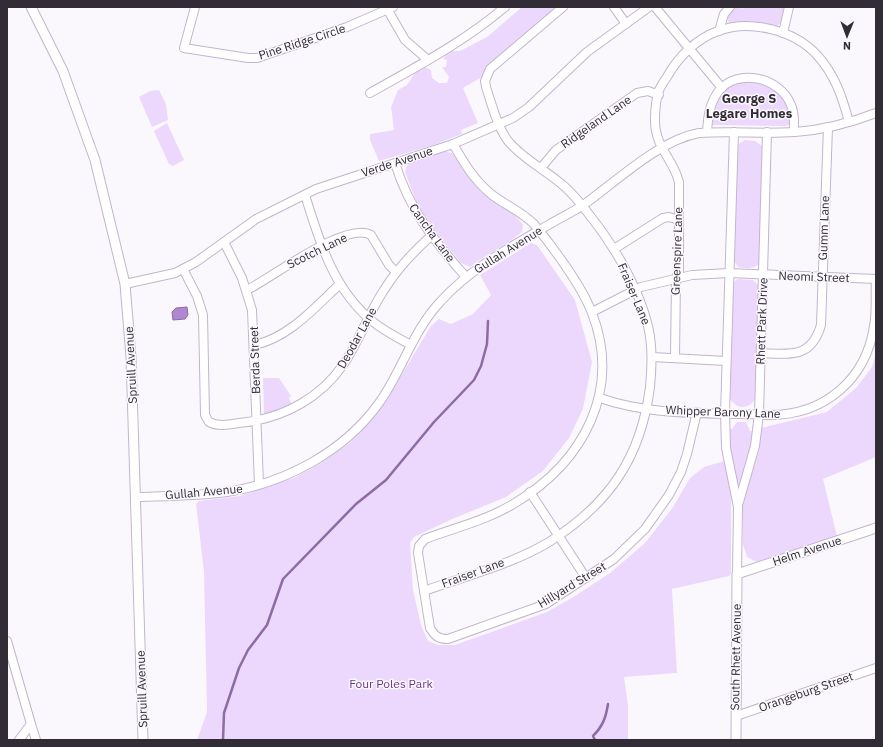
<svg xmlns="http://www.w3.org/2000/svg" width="883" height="747" font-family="'IBM Plex Sans',sans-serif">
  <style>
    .green { fill: #ecd8fc }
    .water { fill: #b287d2; stroke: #8c6ca3 }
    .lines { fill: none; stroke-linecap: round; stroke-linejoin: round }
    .stream { stroke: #8c6ca3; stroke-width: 2.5 }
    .minor-casing { stroke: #c2b5cd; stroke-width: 10 }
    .tertiary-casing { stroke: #c2b5cd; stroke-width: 11 }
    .minor { stroke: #fff; stroke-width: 8 }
    .tertiary { stroke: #fff; stroke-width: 9 }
    .labels { text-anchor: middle; stroke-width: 3; stroke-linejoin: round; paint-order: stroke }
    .street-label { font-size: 12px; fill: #322c36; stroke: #fbf8fd }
    .park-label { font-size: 12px; fill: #6d3790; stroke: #fbf8fd }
    .neighbourhood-label { font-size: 13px; font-weight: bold; fill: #322c36; stroke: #fbf8fd }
  </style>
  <rect width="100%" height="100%" fill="#fbf8fd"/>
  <g class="green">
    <polygon points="522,7 559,7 486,70 482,77 463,88 478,123 461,130 462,134 431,146 379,161 370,140 370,134 394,130 391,107 398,90 407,85 416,71 425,67 431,70 432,78 439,83 447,83 449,77 442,67 446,67 447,60 443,59 449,51 460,51 487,37"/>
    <path d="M735,7H741L742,9L745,7H784C783,15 783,23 776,27L730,24L728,21V16Z"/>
    <path d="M741,82C765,81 797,95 790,124L787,126L712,125C708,115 715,97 724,90C728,87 736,85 741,82Z"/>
    <polygon points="159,90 166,104 168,120 152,127 139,97 150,91"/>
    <polygon points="167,123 184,160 173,166 169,164 154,131"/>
    <path d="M745,140L755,141L763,147L760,263C754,269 747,269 738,267L734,261L737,145Z"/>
    <path d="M444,151L452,153C463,169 473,185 489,198C500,207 516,213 523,225L522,232C506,246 486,254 470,267L461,263L434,230L418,206L405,172L406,167L410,163Z"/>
    <polygon points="531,243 537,245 575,300 592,362 583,409 569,438 543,471 506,497 450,520 414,537 410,543 413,590 421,625 428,641 438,645 455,645 547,612 575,596 610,573 645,543 673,507 690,478 704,467 724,461 731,488 731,573 729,576 672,589 677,673 624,677 628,705 628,740 197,740 207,712 204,572 196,504 199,501 240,496 296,477 325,461 351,442 371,421 384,404 431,326 439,319 451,324 473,314 491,295 480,275"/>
    <path d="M738,279L753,280L759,286L755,400C747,410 737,409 730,399L732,287L735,281Z"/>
    <polygon points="876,353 876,457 823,479 837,536 762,562 755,561 747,557 743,544 743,501 759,451 761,428 827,412 856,388 872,367"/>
    <polygon points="263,378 279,378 291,396 289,398 292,405 277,412 264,414"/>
    <polygon points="737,422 746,422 750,431 753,431 747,465 739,484 737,484 728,440 729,429 732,429"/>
  </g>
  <polygon class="water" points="187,307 188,315 185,319 173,320 172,312 176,308"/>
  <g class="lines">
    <g class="stream">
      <polyline points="223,740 224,713 239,668 248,650 267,625 283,579 356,504 386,480 434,422 474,380 481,366 487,344 488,321"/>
      <path d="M595,740L593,736C603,726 606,717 608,704"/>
    </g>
    <defs>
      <g id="minor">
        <polyline points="195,7 184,48 248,58 257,58 347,27 393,7"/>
        <polyline points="386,7 405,40 428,60"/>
        <polyline points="614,7 626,24"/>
        <polyline points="655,7 722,88"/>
        <polyline points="719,31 724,14 730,7"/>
        <polyline points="783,33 789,7"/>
        <path d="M370,93C416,67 464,42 505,7"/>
        <path d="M707,132C708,117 709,105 718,92C737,67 780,77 791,105C795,113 794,123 794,132"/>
        <polyline points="734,132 725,413 726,448 738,507 737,574"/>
        <path d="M453,144C464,163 474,180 491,194C505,205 521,211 534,224C552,246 582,286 592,313C622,391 583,462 515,503C488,520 454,528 425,539L419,546L418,553L430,628C435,636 438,639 448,639L546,604L614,559L645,529L669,495L681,472L687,454L697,412"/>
        <path d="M395,163C409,209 434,241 466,277"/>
        <polyline points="541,168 556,150 637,93 648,91 659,95"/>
        <path d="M305,195C319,240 333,289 372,321C384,331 398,338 411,345"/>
        <polyline points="224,242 242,278 252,310 259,484"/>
        <polyline points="614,249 663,218 669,217 679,220"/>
        <path d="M183,269L197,296L203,315L205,415L209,422C220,428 235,423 247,422C285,417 321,397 343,365C359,342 368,314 384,290C397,269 413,252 431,236"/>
        <polyline points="125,284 175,273 196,262 256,219 316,189 453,144 513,118 529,107 587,52 649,7"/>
        <path d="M247,290C270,279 347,220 371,235L389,265L396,272"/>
        <polyline points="592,312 641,287 692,275 729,273 876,279"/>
        <path d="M254,345C289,338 315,307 340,284"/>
        <path d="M761,353C790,354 811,359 821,325L828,127"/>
        <polyline points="652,357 726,361"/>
        <path d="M675,358L676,278L679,272V182C673,158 655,148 655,120C655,111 656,99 659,90C661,86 664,81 667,77C678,57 696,39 718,31C750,19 794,30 817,55C835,75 842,96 849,122"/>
        <path d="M600,398C654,417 714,412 770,415C824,415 866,380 874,326C877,311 875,294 876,279"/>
        <polyline points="530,492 586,578"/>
        <path d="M136,497C166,496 197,496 227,492C285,483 344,452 379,403C402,371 413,330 441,301C472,267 511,247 550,224C562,217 575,211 586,203C619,179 660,140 699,133C731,131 763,134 795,132C823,130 850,123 876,113"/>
        <polyline points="739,502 755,446 759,414 767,132"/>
        <path d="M424,591C463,577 515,563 549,542C609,504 641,458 650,387C652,367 653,346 648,326C639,289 615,247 591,217C582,205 571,191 559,182C542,168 522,158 508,141C497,126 492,105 486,87L485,81L490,69L563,7"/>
        <polyline points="7,641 31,724 19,740"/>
        <polyline points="736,716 876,668"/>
        <polyline points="31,724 36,740"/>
      </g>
      <g id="tertiary">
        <polyline points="31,7 63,71 95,160 125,284 131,357 143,740"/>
        <polyline points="736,740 737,574 876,528"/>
      </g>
    </defs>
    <use href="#minor" class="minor-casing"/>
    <use href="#tertiary" class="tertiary-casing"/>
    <use href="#minor" class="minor"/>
    <use href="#tertiary" class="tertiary"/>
  </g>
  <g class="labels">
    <g class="street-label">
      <text transform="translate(302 42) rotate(-18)" y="4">Pine Ridge Circle</text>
      <text transform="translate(596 122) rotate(-35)" y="4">Ridgeland Lane</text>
      <text transform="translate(397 162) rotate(-18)" y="4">Verde Avenue</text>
      <text transform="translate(824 228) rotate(-88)" y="4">Gumm Lane</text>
      <text transform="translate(432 233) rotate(54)" y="4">Cancha Lane</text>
      <text transform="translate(508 250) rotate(-32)" y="4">Gullah Avenue</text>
      <text transform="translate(317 251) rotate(-26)" y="4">Scotch Lane</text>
      <text transform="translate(677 251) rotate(-88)" y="4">Greenspire Lane</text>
      <text transform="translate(814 277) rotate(2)" y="4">Neomi Street</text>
      <text transform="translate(634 294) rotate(67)" y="4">Fraiser Lane</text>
      <text transform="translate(762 321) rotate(-88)" y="4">Rhett Park Drive</text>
      <text transform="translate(357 338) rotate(-61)" y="4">Deodar Lane</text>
      <text transform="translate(255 360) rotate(-92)" y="4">Berda Street</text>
      <text transform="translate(131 365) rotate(-93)" y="4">Spruill Avenue</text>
      <text transform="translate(723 412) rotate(2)" y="4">Whipper Barony Lane</text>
      <text transform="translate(204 492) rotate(-5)" y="4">Gullah Avenue</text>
      <text transform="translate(807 551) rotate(-18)" y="4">Helm Avenue</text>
      <text transform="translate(473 573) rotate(-20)" y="4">Fraiser Lane</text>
      <text transform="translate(572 585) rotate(-31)" y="4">Hillyard Street</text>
      <text transform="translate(736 657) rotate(-89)" y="4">South Rhett Avenue</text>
      <text transform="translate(142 689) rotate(-92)" y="4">Spruill Avenue</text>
      <text transform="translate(806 692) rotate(-19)" y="4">Orangeburg Street</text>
    </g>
    <g class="park-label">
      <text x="391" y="688">Four Poles Park</text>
    </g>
    <g class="neighbourhood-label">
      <text x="749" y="103">George S<tspan x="749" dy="15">Legare Homes</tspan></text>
    </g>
  </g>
  <rect width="883" height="747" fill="none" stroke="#322c36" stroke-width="16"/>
  <g transform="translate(847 36) rotate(181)" stroke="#fbf8fd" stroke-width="3" paint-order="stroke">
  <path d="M0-3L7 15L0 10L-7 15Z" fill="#322c36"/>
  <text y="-6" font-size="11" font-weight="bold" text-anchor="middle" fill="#322c36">N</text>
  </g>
</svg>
